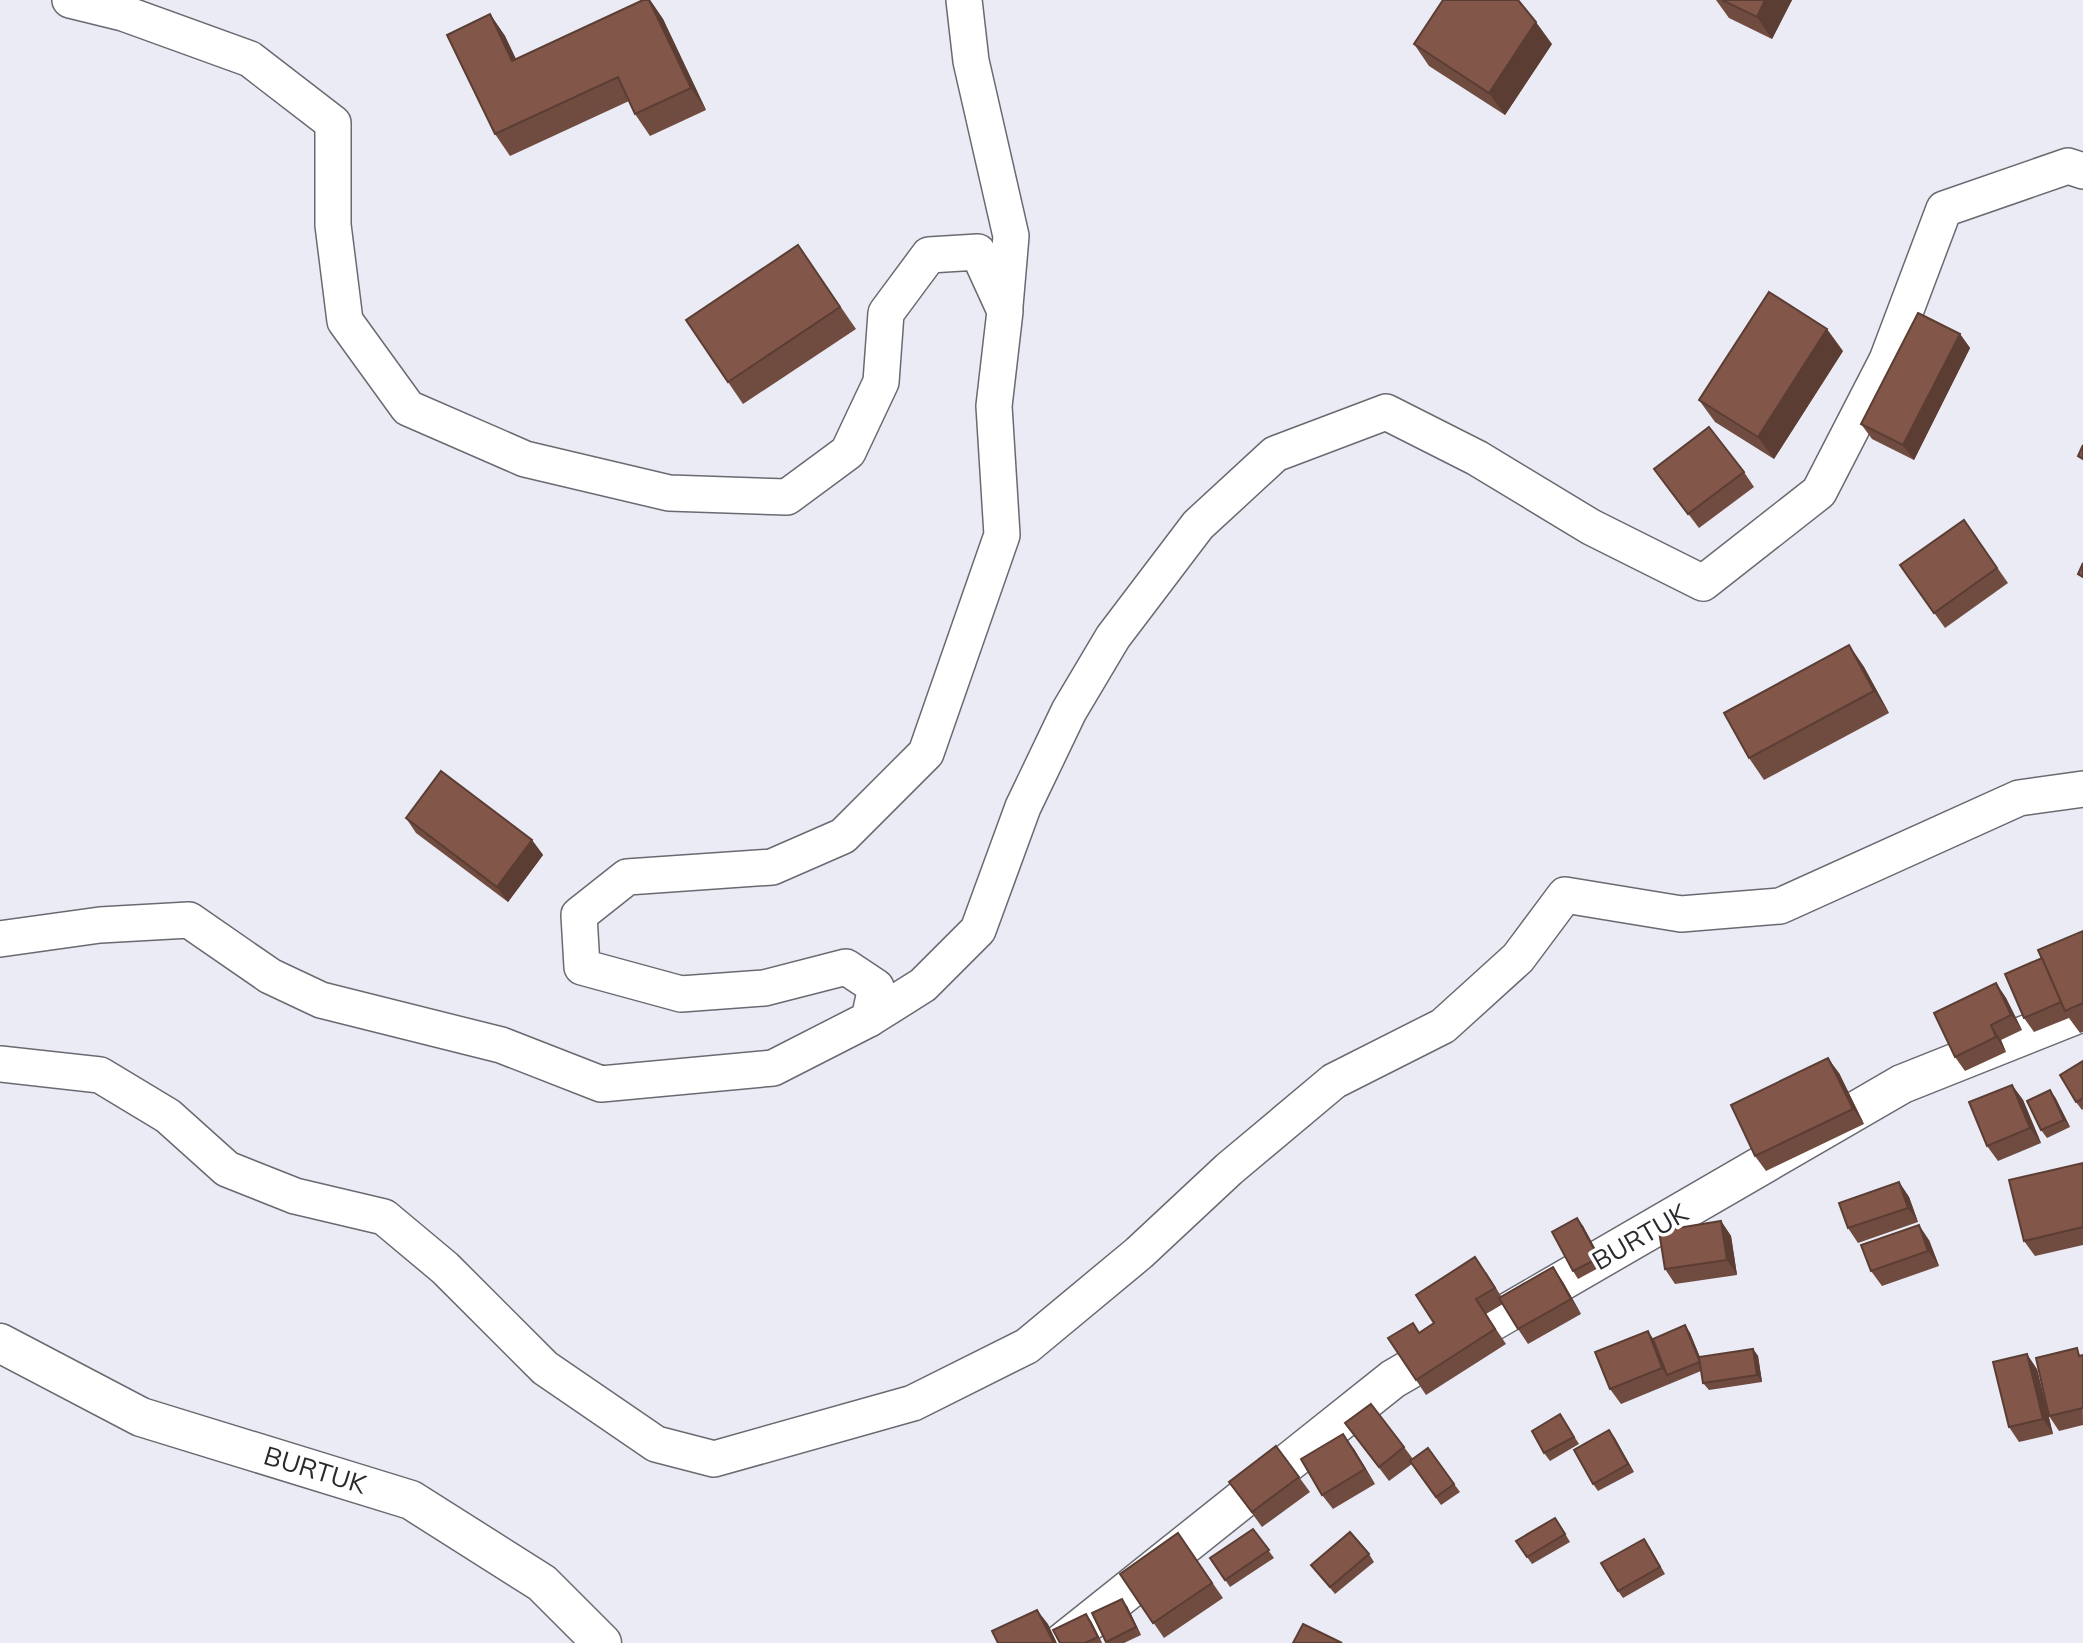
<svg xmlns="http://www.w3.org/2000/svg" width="2083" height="1643" font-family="Mulish,sans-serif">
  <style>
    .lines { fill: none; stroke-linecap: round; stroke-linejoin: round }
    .street-casing { stroke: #696a71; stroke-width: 38 }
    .primary-casing { stroke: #696a71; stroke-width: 41 }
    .street { stroke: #fff; stroke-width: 35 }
    .primary { stroke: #fff; stroke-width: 38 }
    .wall { fill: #704b40 }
    .shaded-wall { fill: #5b3d34 }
    .building { fill: #82574a; stroke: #5b3d34; stroke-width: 2 }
    .labels { text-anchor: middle; stroke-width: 7; stroke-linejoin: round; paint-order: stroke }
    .street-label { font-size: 26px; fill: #2a2a2e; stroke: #fff }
  </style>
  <rect width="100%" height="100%" fill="#eaebf4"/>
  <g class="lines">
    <defs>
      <g id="street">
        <polyline points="964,0 971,61 1011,236 1005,306"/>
        <polyline points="0,939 100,925 189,920 270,976 321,1000 501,1045 601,1084 773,1068 869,1019 876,987 846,967 764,988 681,994 582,967 579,915 627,877 772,867 843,836 926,753 1002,535 994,406 1005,311 978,252 929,255 886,313 881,382 848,452 787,497 669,493 525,459 408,408 345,321 333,225 333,123 250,59 123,13 70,0"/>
        <polyline points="869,1019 923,985 978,930 1023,807 1069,711 1113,637 1198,525 1275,454 1386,412 1477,458 1591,527 1703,583 1819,492 1887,360 1944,209 2068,166 2083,171"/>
        <polyline points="0,1064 100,1075 168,1116 227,1169 295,1196 384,1217 445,1268 545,1368 656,1444 714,1459 913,1403 1027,1346 1139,1253 1229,1169 1334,1081 1443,1026 1518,958 1565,895 1681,914 1780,906 2019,798 2083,789"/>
      </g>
      <g id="primary">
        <polyline points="0,1343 141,1417 411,1500 542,1583 602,1643"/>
        <polyline points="1062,1643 1393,1379 1902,1084 2083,1012"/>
      </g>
    </defs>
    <use href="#street" class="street-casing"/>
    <use href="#primary" class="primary-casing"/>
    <use href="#street" class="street"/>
    <use href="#primary" class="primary"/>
  </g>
  <g class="wall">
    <polygon points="650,0 663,19 706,110 650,136 635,114 629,101 510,156 495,134 490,14 505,36 516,59"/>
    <polygon points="1716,0 1792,0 1772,39 1729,18"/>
    <polygon points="1414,44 1552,44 1505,115 1429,66"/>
    <polygon points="798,245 856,329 743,404 728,382"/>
    <polygon points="1960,334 1970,348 1914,460 1872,439 1861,424"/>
    <polygon points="1843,351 1774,459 1715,422 1699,400"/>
    <polygon points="1654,469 1744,472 1754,487 1699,528"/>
    <polygon points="1964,520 2008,583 1945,628 1900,565"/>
    <polygon points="1849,645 1864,667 1889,713 1764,780 1749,758"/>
    <polygon points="406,818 532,840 543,855 508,902 416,833"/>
    <polygon points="2083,931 2083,1032 2080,1033 2069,1018 2034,1032 2024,1018 2042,958"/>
    <polygon points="1996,983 2006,998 2022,1030 2001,1040 2006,1052 1965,1071 1955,1057"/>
    <polygon points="2083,1061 2083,1109 2082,1110 2076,1102"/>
    <polygon points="1839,1073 1864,1124 1766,1171 1755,1156"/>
    <polygon points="2012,1085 2023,1100 2041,1143 1998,1161 1987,1146"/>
    <polygon points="2055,1097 2070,1127 2047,1138 2041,1130"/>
    <polygon points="2083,1163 2083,1245 2035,1256 2024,1241"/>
    <polygon points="1899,1182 1909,1197 1918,1222 1858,1243 1848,1228"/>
    <polygon points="1577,1218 1583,1226 1604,1265 1578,1279 1573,1271"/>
    <polygon points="1721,1221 1731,1236 1737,1275 1675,1284 1665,1269"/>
    <polygon points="1929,1240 1939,1266 1882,1286 1871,1271"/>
    <polygon points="1553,1267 1563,1282 1581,1314 1528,1344 1518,1329 1503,1304 1486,1314 1506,1344 1426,1395 1416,1380 1420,1332 1434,1323 1486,1272 1501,1296"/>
    <polygon points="1685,1325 1690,1333 1700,1357 1753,1349 1758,1356 1762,1382 1709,1390 1703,1383 1701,1371 1621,1404 1610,1389 1653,1339"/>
    <polygon points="2082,1355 2083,1425 2059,1431 2049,1416"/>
    <polygon points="2037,1369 2053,1434 2019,1442 2009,1427"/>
    <polygon points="1565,1422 1579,1444 1550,1461 1544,1453"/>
    <polygon points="1345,1423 1404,1447 1413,1459 1428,1448 1460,1492 1441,1505 1412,1464 1389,1481"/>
    <polygon points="1609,1430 1634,1472 1598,1491 1593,1484"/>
    <polygon points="1354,1449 1375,1484 1333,1509 1322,1495"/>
    <polygon points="1299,1477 1310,1492 1262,1527 1229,1482"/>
    <polygon points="1560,1525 1570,1542 1532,1564 1516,1541"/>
    <polygon points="1253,1529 1274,1558 1230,1587 1210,1558"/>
    <polygon points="1178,1533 1223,1598 1164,1638 1120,1574"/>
    <polygon points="1649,1546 1665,1574 1623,1598 1618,1591"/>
    <polygon points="1369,1554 1374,1562 1335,1594 1311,1565"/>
    <polygon points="1127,1606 1141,1635 1124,1643 1107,1643 1092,1613"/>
    <polygon points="1091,1621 1102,1643 1060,1643"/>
  </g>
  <g class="shaded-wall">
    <polygon points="650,0 663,19 706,110 691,88"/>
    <polygon points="1765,0 1792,0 1772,39 1757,17"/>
    <polygon points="490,14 505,36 527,83 512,61"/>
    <polygon points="1536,22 1552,44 1505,115 1489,93"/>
    <polygon points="1827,329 1843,351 1774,459 1758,437"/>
    <polygon points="1960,334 1970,348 1914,460 1903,445"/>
    <polygon points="1849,645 1864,667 1889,713 1874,691"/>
    <polygon points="532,840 543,855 508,902 497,887"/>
    <polygon points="1996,983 2006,998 2022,1030 2011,1015"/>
    <polygon points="1991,1025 2001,1040 2006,1052 1996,1037"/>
    <polygon points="1828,1058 1839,1073 1864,1124 1853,1109"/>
    <polygon points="2012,1085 2023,1100 2041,1143 2030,1128"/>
    <polygon points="2050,1090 2055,1097 2070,1127 2064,1120"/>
    <polygon points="1899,1182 1909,1197 1918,1222 1908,1208"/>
    <polygon points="1577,1218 1583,1226 1604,1265 1599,1258"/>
    <polygon points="1721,1221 1731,1236 1737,1275 1727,1260"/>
    <polygon points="1919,1225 1929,1240 1939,1266 1928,1251"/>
    <polygon points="1553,1267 1563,1282 1581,1314 1571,1299"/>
    <polygon points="1685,1325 1690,1333 1705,1370 1700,1362"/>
    <polygon points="1648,1331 1658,1346 1667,1375 1662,1368"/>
    <polygon points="1753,1349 1758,1356 1762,1382 1757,1375"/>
    <polygon points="2027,1354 2037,1369 2053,1434 2043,1419"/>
    <polygon points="1609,1430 1615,1438 1634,1472 1628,1464"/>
    <polygon points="1343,1434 1354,1449 1375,1484 1365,1469"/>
    <polygon points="1122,1599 1127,1606 1141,1635 1136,1627"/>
    <polygon points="1037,1610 1048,1624 1057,1643 1054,1643"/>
    <polygon points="1086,1614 1091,1621 1102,1643 1098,1637"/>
  </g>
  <g class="building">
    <polygon points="643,0 649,0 691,88 635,114 618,77 495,134 447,35 490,14 512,61"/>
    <polygon points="1443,0 1518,0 1536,22 1489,93 1414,44"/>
    <polygon points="1722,0 1765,0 1757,17"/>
    <polygon points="798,245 840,307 728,382 686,320"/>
    <polygon points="1769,292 1827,329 1758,437 1699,400"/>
    <polygon points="1918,313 1960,334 1903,445 1861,424"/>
    <polygon points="1709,427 1744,472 1688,514 1654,469"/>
    <polygon points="2083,445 2083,459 2078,456"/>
    <polygon points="1964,520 1997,568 1934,613 1900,565"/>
    <polygon points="2083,563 2083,577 2078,574"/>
    <polygon points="1849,645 1874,691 1749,758 1724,713"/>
    <polygon points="441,771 532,840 497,887 406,818"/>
    <polygon points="2083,931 2083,1003 2065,1011 2038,950"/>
    <polygon points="2042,958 2061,1002 2024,1018 2005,974"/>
    <polygon points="1996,983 2011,1015 1991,1025 1996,1037 1955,1057 1934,1013"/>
    <polygon points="1828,1058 1853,1109 1755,1156 1731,1105"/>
    <polygon points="2083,1061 2083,1098 2076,1102 2060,1075"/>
    <polygon points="2012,1085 2030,1128 1987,1146 1969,1102"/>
    <polygon points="2050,1090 2064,1120 2041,1130 2027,1101"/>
    <polygon points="2083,1163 2083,1227 2024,1241 2009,1180"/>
    <polygon points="1899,1182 1908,1208 1848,1228 1839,1203"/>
    <polygon points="1577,1218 1599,1258 1573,1271 1552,1232"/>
    <polygon points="1721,1221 1727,1260 1665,1269 1659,1231"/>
    <polygon points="1919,1225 1928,1251 1871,1271 1861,1245"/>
    <polygon points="1475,1257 1495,1288 1476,1299 1495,1329 1416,1380 1388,1338 1413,1323 1419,1333 1434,1323 1416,1295"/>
    <polygon points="1553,1267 1571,1299 1518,1329 1499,1298"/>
    <polygon points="1685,1325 1700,1362 1667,1375 1653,1339"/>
    <polygon points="1648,1331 1662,1368 1610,1389 1595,1352"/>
    <polygon points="2077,1348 2079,1356 2083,1355 2083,1408 2049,1416 2036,1358"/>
    <polygon points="1753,1349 1757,1375 1703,1383 1699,1357"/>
    <polygon points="2027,1354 2043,1419 2009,1427 1993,1362"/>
    <polygon points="1371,1404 1404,1447 1379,1467 1345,1423"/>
    <polygon points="1560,1414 1574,1437 1544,1453 1532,1431"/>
    <polygon points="1609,1430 1628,1464 1593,1484 1574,1450"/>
    <polygon points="1343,1434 1365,1469 1322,1495 1301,1459"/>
    <polygon points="1276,1446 1299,1477 1252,1512 1229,1482"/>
    <polygon points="1428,1448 1454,1484 1436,1497 1410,1461"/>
    <polygon points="1555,1518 1565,1534 1527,1557 1516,1541"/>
    <polygon points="1253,1529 1269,1550 1225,1580 1210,1558"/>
    <polygon points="1350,1532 1369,1554 1330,1587 1311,1565"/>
    <polygon points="1178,1533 1212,1583 1153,1623 1120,1574"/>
    <polygon points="1644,1539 1660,1567 1618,1591 1601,1563"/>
    <polygon points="1122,1599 1136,1627 1106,1642 1092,1613"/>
    <polygon points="1037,1610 1054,1643 998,1643 992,1631"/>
    <polygon points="1086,1614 1098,1637 1085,1643 1060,1643 1053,1630"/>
    <polygon points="1303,1624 1342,1643 1293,1643"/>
  </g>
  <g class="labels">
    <g class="street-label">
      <text transform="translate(1640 1237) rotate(-30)" y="9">BURTUK</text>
      <text transform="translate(315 1470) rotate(17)" y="9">BURTUK</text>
    </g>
  </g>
</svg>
